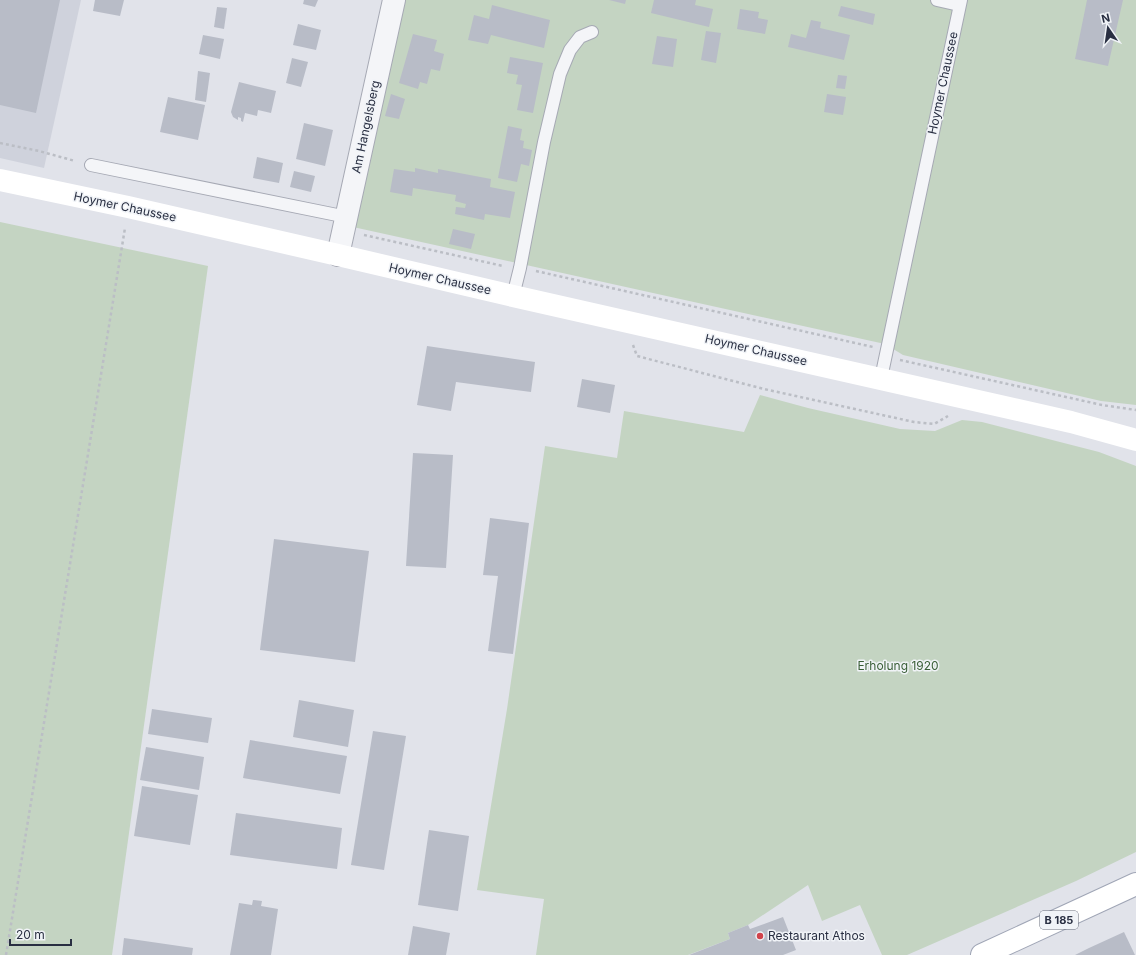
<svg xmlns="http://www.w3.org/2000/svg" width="1136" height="955" font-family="Inter,sans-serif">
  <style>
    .built { fill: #cfd2dc }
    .green { fill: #c4d4c2 }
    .building { fill: #b8bcc7 }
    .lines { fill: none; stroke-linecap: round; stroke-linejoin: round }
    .service-casing { stroke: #a6a9b4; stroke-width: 14 }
    .minor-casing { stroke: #a6a9b4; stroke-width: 24 }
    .primary-casing { stroke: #a0a6b6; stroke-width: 24 }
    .path { stroke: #bbbec5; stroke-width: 2.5; stroke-dasharray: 3 3; stroke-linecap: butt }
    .service { stroke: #f4f5f8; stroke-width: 12 }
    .minor { stroke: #f4f5f8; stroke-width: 22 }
    .secondary { stroke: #fff; stroke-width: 22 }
    .primary { stroke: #fff; stroke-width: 22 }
    .poi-dot { fill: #d1434b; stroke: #f0f3f7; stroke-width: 1.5 }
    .labels { text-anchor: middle; stroke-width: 3; stroke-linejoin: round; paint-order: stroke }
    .shield { fill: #f0f3f7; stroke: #656a78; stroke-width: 1 }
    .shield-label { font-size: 11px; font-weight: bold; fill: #292f42 }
    .street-label { font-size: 12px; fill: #292f42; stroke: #f0f3f7 }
    .park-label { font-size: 12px; fill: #395e36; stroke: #f0f3f7 }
    .poi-label { font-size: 12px; fill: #292f42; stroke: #f0f3f7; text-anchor: start }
  </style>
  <rect width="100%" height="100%" fill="#e1e3ea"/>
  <polygon class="built" points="0,0 81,0 44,168 0,158"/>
  <g class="green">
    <polygon points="404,0 1136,0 1136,405 1101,401 903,355 885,344 353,227"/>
    <polygon points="0,222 208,266 112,955 0,955"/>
    <polygon points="760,395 808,408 900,429 935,431 962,420 982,422 1099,452 1136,466 1136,852 1076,881 907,955 882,955 860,905 822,921 808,885 748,925 728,933 730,939 688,955 536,955 544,899 477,890 507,709 545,446 617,458 624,411 744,432"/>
  </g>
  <g class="building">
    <polygon points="0,0 60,0 36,113 0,105"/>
    <polygon points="95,0 124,0 120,16 93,11"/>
    <polygon points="304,0 318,0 315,7 303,4"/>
    <polygon points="609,0 626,0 625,4"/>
    <polygon points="654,0 696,0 695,5 713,9 709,27 651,13"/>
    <polygon points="1087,0 1123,0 1108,66 1075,59"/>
    <polygon points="492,5 550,20 544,48 491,35 488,44 468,40 474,15 489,19"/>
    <polygon points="841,6 875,14 873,25 838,16"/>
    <polygon points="217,7 227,8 224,29 214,27"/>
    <polygon points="740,9 759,12 758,18 768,20 765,34 737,29"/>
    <polygon points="811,20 821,22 820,28 850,35 844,60 788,47 791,34 806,38"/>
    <polygon points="298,24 321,30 316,50 293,45"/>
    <polygon points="706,31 721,33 716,63 701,60"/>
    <polygon points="413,34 437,40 434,51 444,54 440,71 431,69 427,84 420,82 418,89 399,83"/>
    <polygon points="203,35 224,39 220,59 199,54"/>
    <polygon points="657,36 677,39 673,67 652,64"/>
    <polygon points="510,57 543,63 533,113 517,110 522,85 516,84 518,75 507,73"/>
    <polygon points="292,58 308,62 301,87 286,83"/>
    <polygon points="198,71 210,73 206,102 195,100"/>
    <polygon points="838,75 847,76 845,89 836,88"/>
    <polygon points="239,82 276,91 271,113 258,110 257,116 245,113 243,122 241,121 241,118 238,117 238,120 233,117 231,112"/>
    <polygon points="391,94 405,99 399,119 385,116"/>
    <polygon points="827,94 846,97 843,115 824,112"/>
    <polygon points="168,97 205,105 198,140 160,132"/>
    <polygon points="304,123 333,130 325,166 296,159"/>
    <polygon points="508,126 522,129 520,140 524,141 523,148 532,150 529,166 521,164 517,182 498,178"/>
    <polygon points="257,157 283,163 279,183 253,178"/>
    <polygon points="415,168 438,173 438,169 491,179 490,187 515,192 510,218 485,214 484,220 455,214 456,207 465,208 466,204 455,201 456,195 413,188 412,196 390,192 394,169 415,172"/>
    <polygon points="294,171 315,176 311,192 290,187"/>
    <polygon points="453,229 475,234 471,249 449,244"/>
    <polygon points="427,346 535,362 531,392 456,382 451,411 417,405"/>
    <polygon points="582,379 615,385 610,413 577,407"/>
    <polygon points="413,453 453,455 446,568 406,566"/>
    <polygon points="490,518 529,523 513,654 488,651 498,576 483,575"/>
    <polygon points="274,539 369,551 355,662 260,650"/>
    <polygon points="299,700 354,710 348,747 293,737"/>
    <polygon points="152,709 212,718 208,743 148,734"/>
    <polygon points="373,731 406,736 384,870 351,865"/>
    <polygon points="250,740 347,756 340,794 243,778"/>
    <polygon points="146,747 204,757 199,790 140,780"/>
    <polygon points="142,786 198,795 190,845 134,836"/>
    <polygon points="236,813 342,828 337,869 230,855"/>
    <polygon points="429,830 469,836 458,911 418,905"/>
    <polygon points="253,900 262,901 261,906 278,909 271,955 230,955 239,903 252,905"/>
    <polygon points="783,917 796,950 783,955 689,955 730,939 728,933 748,925 750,929"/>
    <polygon points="413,926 450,933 446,955 408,955"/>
    <polygon points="1124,932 1135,955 1075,955 1089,948"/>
    <polygon points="124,938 193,948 192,955 122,955"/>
  </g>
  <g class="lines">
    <defs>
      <g id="service">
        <polyline points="937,0 959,5"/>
        <polyline points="91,165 347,217"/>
        <polyline points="513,296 520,268 544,142 560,74 570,50 580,37 592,32"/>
        <polyline points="881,378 961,0"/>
      </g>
      <polyline id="minor" points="338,255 394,0"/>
      <polyline id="primary" points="982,955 1136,884"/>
    </defs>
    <use href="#service" class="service-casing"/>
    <use href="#minor" class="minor-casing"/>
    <use href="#primary" class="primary-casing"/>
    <g class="path">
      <polyline points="0,143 39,151 75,161"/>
      <polyline points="364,235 503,266"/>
      <polyline points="536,271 873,347"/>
      <polyline points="633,345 637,356 764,389 914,422 934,424 948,416"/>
      <polyline points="900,360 1102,405 1136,410"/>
      <polyline points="6,955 125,228"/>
    </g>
    <use href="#service" class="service"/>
    <use href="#minor" class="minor"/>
    <polyline class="secondary" points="0,180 128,207 338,255 513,296 1071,422 1136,440"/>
    <use href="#primary" class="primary"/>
  </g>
  <circle class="poi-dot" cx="760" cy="936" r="4"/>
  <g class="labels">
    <rect class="shield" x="1040" y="911" width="38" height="18" rx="3"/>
    <g class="shield-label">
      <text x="1059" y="924">B 185</text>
    </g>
    <g class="street-label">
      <text transform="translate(943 83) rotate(-78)" y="4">Hoymer Chaussee</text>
      <text transform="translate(366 127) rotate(-78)" y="4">Am Hangelsberg</text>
      <text transform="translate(125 207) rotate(12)" y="4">Hoymer Chaussee</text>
      <text transform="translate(440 279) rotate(13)" y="4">Hoymer Chaussee</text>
      <text transform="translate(756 350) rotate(13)" y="4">Hoymer Chaussee</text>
    </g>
    <g class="park-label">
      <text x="898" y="670">Erholung 1920</text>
    </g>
    <g class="poi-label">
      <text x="768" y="940">Restaurant Athos</text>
    </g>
  </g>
  <g transform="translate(1108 28) rotate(347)" stroke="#f0f3f7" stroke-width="3" paint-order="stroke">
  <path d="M0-3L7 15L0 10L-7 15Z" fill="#292f42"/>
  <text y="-6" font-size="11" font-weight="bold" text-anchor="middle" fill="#292f42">N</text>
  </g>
  <path d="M10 939v6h61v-6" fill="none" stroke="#292f42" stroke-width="2"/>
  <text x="16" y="939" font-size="12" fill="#292f42" stroke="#f0f3f7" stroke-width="3" paint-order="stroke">20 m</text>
</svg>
